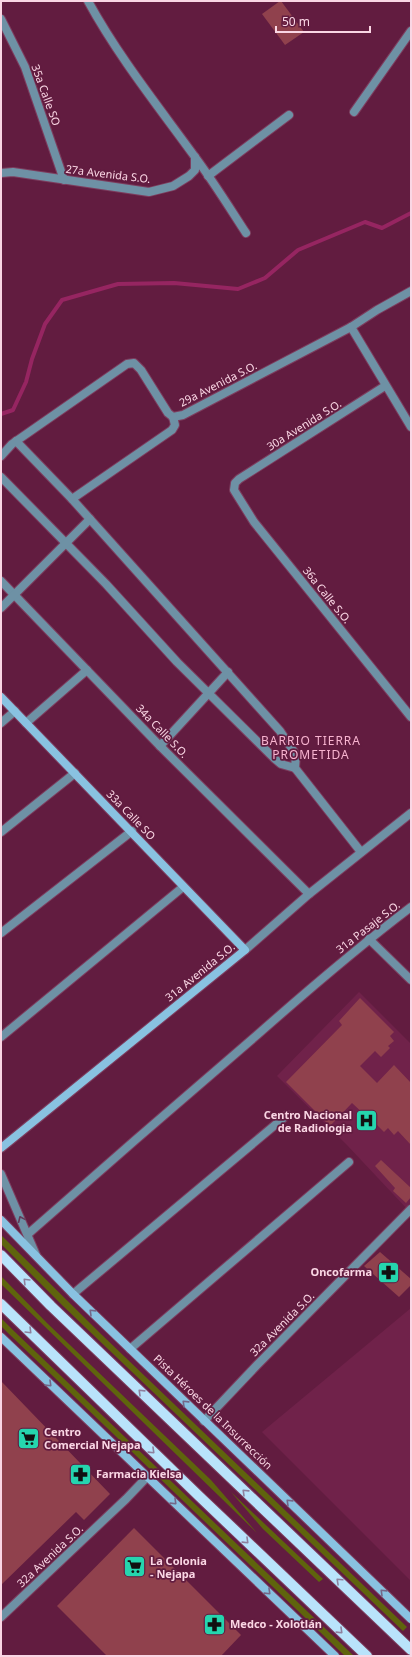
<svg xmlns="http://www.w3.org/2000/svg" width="412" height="1657" font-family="'Noto Sans',sans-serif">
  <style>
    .built { fill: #70224a }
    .green { fill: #5f640d }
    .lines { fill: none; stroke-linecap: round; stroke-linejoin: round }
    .stream { stroke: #962561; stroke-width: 4 }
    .building { fill: #90414d }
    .street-casing { stroke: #7d3d5e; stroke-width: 10 }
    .secondary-casing { stroke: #7d3d5e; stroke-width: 10 }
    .primary-casing { stroke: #7d3d5e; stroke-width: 12 }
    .street { stroke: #6e91a5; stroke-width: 8 }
    .secondary { stroke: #89c2e1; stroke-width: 8 }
    .primary { stroke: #b9e3fb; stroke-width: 10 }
    .oneway { stroke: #653959 }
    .oneway2 { stroke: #8e809e }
    .oneway3 { stroke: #746788 }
    .labels { text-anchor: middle; stroke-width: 3.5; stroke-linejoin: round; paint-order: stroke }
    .street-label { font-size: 11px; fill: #fad6e4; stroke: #621c40 }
    .poi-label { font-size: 11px; font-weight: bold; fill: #fad6e4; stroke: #621c40; text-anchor: start }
    .neighbourhood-label { font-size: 12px; letter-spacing: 1px; fill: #f8b4d0; stroke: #621c40 }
  </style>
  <rect width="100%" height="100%" fill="#621c40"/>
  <g class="built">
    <polygon points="359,992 411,1044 411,1209 409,1211 346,1144 277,1076"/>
    <polygon points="411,1308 411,1581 262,1432"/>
  </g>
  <g class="green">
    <polygon points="1,1235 102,1335 407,1627 403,1631 63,1306 1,1244"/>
    <polygon points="1,1276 47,1323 211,1480 257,1533 1,1284"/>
    <polygon points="1,1318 15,1332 354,1656 345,1656 9,1334 1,1326"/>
    <polygon points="231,1492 323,1579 319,1582 263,1529"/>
  </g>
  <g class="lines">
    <polyline class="stream" points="1,414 13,410 26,382 32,359 45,324 62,300 118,284 174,283 238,289 265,278 298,250 365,222 382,228 411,213"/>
  </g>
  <g class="building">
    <polygon points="280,1 281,1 304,32 285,45 262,14"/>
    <polygon points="360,998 394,1032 390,1036 394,1041 388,1046 390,1048 381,1057 375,1051 360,1066 377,1083 394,1065 411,1083 411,1145 398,1131 394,1135 388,1128 384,1132 376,1124 373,1128 363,1119 366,1116 352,1103 330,1126 286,1082 342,1025 339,1021"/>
    <polygon points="381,1160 411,1188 411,1197 406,1203 393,1191 395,1188 375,1166"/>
    <polygon points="380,1252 411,1279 411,1285 399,1297 364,1266"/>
    <polygon points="1,1381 110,1494 84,1520 76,1512 1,1585"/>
    <polygon points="134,1528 241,1635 221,1656 107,1656 57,1606"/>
  </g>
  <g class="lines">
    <defs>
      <g id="street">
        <path d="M88,1C118,56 158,106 195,157C213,181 229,207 246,233"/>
        <polyline points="1,19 25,67 64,180"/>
        <polyline points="354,112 411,31"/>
        <polyline points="1,173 13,172 149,192 173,186 189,176 195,170 195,157"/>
        <polyline points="208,176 289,115"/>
        <polyline points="351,327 411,427"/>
        <polyline points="385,386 239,479 235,483 234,490 254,522 411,717"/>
        <polyline points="16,441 72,499 280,731 296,755 295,768"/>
        <polyline points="1,456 12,444 127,364 134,363 141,370 168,413 173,417 183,415 351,327 377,310 411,291"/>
        <polyline points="1,477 106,584 177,662 275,759 281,764 295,768 361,852"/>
        <polyline points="72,499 172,430 175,425 173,417"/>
        <polyline points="1,581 160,746 309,894"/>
        <polyline points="1,608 90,519"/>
        <polyline points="1,723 15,711"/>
        <polyline points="26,723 87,670"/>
        <polyline points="160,746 228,672"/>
        <polyline points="1,832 75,773"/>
        <polyline points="1,933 132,831"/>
        <polyline points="369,939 411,980"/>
        <polyline points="245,950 309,894 411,813"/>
        <polyline points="1,1037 183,887"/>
        <polyline points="1,1174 36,1255"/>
        <path d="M28,1234C104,1167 180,1101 257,1035C307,991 358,947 411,907"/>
        <polyline points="73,1294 287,1115"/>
        <polyline points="130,1349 349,1162"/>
        <polyline points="204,1421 257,1365 411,1209"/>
        <polyline points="1,1617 126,1499 147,1477"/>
      </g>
      <g id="secondary">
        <polyline points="1,697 245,950 1,1148"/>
        <polyline points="1,1220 73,1294 411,1619"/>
        <polyline points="1,1337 335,1656"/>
      </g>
      <g id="primary">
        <polyline points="1,1255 51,1306 411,1650"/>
        <polyline points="1,1304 200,1497 367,1656"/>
      </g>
    </defs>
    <use href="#street" class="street-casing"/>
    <use href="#secondary" class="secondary-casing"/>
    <use href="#primary" class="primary-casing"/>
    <use href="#street" class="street"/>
    <use href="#secondary" class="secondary"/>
    <use href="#primary" class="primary"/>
  </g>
  <defs><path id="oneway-chevron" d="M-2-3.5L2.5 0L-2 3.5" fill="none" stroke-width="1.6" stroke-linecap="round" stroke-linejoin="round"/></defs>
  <use class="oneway" href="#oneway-chevron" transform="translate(21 1219) rotate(-114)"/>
  <g class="oneway2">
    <use href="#oneway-chevron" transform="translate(26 1281) rotate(-135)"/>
    <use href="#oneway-chevron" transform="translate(29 1331) rotate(45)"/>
    <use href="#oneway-chevron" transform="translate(141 1392) rotate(-136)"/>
    <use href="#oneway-chevron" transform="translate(152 1451) rotate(44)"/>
    <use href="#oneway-chevron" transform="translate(245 1492) rotate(-136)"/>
    <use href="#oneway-chevron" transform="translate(246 1541) rotate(44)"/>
    <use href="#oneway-chevron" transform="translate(339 1581) rotate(-137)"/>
    <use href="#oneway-chevron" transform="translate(340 1631) rotate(44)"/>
  </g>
  <g class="oneway3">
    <use href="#oneway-chevron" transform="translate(92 1312) rotate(-136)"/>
    <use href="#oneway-chevron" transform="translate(49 1384) rotate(44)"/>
    <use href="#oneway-chevron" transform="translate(185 1403) rotate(-136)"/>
    <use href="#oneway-chevron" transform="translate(174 1502) rotate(44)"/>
    <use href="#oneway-chevron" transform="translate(289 1502) rotate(-136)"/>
    <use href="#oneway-chevron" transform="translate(268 1592) rotate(44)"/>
    <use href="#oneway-chevron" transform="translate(383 1592) rotate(-136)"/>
  </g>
  <defs>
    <symbol id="hospital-square" viewBox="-11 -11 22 22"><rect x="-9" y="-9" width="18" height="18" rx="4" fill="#25d5ae" stroke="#621c40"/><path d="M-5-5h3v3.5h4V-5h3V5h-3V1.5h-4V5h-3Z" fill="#111"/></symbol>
    <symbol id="pharmacy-square" viewBox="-11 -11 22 22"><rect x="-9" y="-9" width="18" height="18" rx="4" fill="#25d5ae" stroke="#621c40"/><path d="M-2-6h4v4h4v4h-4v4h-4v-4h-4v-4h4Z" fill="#111"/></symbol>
    <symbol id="supermarket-square" viewBox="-11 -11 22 22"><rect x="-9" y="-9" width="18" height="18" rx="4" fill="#25d5ae" stroke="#621c40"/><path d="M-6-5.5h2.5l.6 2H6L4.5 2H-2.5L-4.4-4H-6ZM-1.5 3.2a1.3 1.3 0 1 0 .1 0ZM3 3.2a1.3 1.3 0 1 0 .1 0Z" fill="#111"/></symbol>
  </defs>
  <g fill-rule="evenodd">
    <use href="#hospital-square" x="354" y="1108" width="25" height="25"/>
    <use href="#pharmacy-square" x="376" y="1260" width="25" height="25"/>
    <use href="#supermarket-square" x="16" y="1426" width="25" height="25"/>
    <use href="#pharmacy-square" x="68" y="1462" width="25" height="25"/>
    <use href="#supermarket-square" x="122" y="1554" width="25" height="25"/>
    <use href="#pharmacy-square" x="202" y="1612" width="25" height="25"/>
  </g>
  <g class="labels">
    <g class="street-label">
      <text transform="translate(46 95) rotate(70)" y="4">35a Calle SO</text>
      <text transform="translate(108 174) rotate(7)" y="4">27a Avenida S.O.</text>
      <text transform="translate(218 384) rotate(-27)" y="4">29a Avenida S.O.</text>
      <text transform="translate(304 425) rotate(-32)" y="4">30a Avenida S.O.</text>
      <text transform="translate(327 595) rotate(51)" y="4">36a Calle S.O.</text>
      <text transform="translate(162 731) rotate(46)" y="4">34a Calle S.O.</text>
      <text transform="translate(131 815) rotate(46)" y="4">33a Calle SO</text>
      <text transform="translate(368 927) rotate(-38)" y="4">31a Pasaje S.O.</text>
      <text transform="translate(200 972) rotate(-39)" y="4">31a Avenida S.O.</text>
      <text transform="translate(282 1324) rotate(-45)" y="4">32a Avenida S.O.</text>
      <text transform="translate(213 1412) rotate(44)" y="4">Pista Héroes de la Insurrección</text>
      <text transform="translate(50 1556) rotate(-43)" y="4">32a Avenida S.O.</text>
    </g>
    <g class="poi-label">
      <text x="352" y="1119" text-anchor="end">Centro Nacional<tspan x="352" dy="13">de Radiologia</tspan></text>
      <text x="372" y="1276" text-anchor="end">Oncofarma</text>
      <text x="44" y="1436">Centro<tspan x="44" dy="13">Comercial Nejapa</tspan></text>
      <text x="96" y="1478">Farmacia Kielsa</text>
      <text x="150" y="1565">La Colonia<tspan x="150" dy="13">- Nejapa</tspan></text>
      <text x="230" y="1628">Medco - Xolotlán</text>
    </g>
    <g class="neighbourhood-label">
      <text x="311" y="745">BARRIO TIERRA<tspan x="311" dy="14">PROMETIDA</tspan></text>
    </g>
  </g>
  <rect width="412" height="1657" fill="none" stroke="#fad6e4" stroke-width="4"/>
  <path d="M276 26v6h94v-6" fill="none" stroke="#fad6e4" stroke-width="2"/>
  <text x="282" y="26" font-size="12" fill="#fad6e4" stroke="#621c40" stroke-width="3" paint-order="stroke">50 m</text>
</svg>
